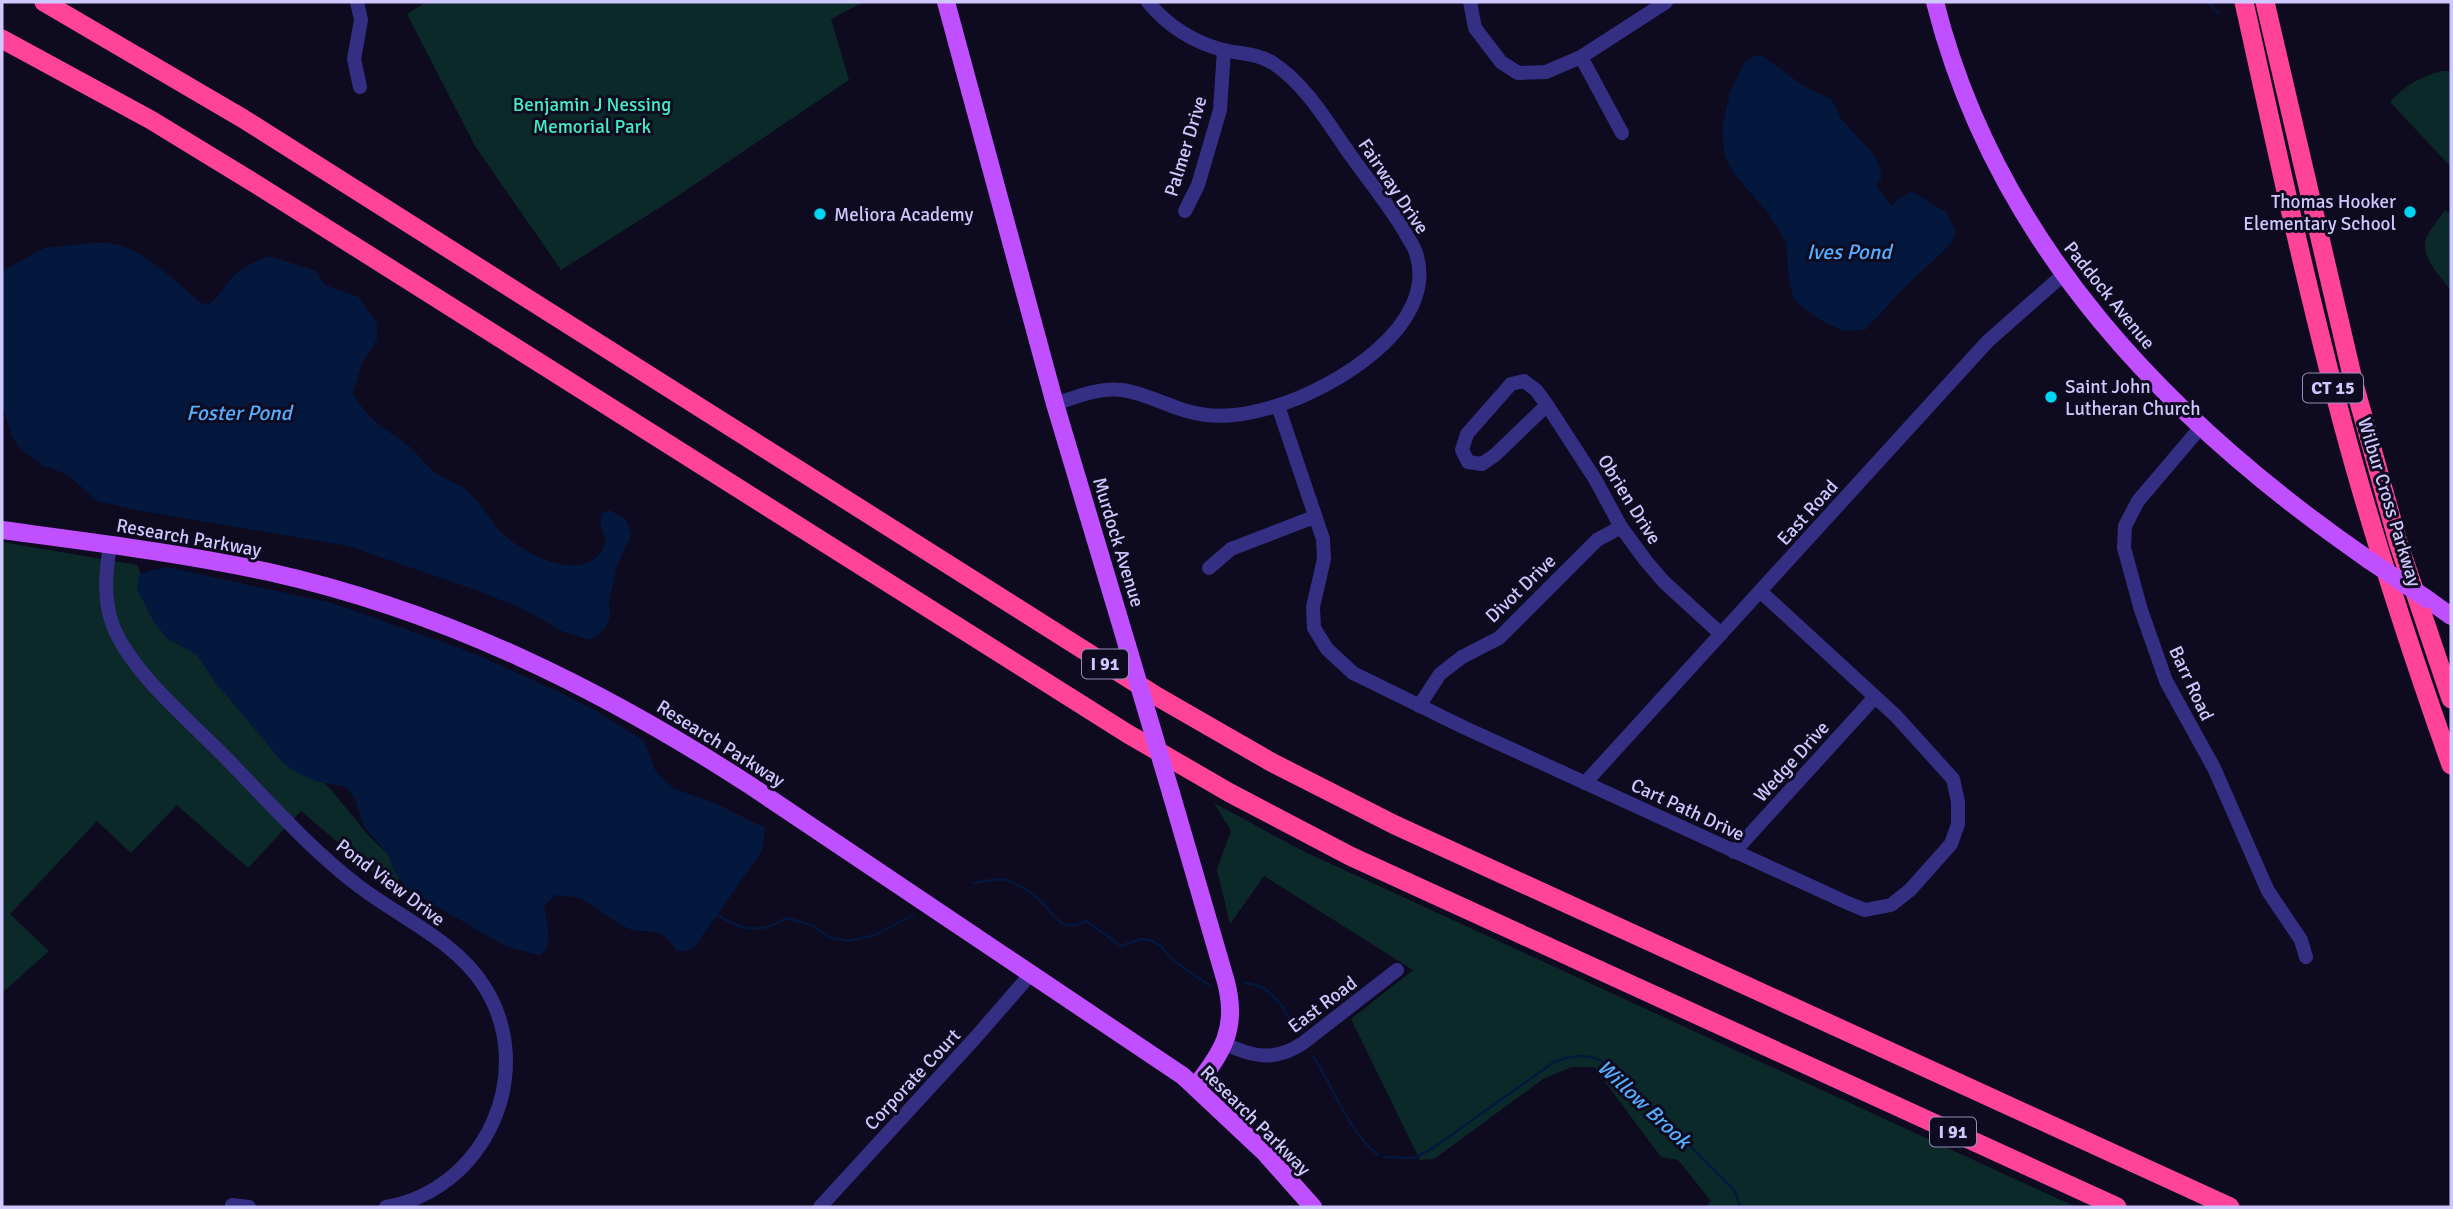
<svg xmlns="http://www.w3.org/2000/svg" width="2453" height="1209" font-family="Signika,sans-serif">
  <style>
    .green { fill: #0c2929 }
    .water { fill: #04183e }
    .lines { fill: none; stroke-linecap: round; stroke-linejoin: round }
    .stream { stroke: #04183e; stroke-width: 2.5 }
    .minor { stroke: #342f83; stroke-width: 14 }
    .major { stroke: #c04fff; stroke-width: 18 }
    .highway { stroke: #ff439a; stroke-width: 19 }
    .major-bridge { stroke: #c04fff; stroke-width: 18 }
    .poi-dot { fill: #00d6f3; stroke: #0e0a1f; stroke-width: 2.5 }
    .labels { text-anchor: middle; stroke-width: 6; stroke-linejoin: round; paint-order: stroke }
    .shield { fill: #0e0a1f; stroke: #958fbc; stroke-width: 2 }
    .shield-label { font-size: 18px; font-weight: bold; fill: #cfc8ff }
    .park-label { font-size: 19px; fill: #47ecc5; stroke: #0e0a1f }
    .street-label { font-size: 19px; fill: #cfc8ff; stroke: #0e0a1f }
    .poi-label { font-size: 19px; fill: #cfc8ff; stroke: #0e0a1f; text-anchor: start }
    .water-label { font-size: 21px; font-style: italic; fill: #56aeff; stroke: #0e0a1f }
  </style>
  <rect width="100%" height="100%" fill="#0e0a1f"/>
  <g class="green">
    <polygon points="427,2 864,2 831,19 849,80 673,199 561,270 475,146 407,14"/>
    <path d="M2442,71H2451V167L2390,102C2405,85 2420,77 2442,71Z"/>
    <path d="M2445,210L2451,214V290C2441,278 2420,257 2426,239C2430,229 2439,219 2445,210Z"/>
    <polygon points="2,542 137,565 153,603 333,792 368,835 405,871 392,888 301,811 248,868 177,805 131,853 97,821 10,914 49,951 2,993"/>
    <polygon points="1214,803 1303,851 2076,1207 1705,1207 1711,1201 1678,1160 1661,1157 1594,1067 1572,1067 1543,1079 1434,1159 1420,1160 1351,1019 1413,970 1264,876 1230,924 1217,869 1231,831"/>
  </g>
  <g class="water">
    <polygon points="1761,55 1805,87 1831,99 1841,119 1875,156 1881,172 1881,179 1876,185 1891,205 1911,191 1946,212 1956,231 1952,243 1904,288 1865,330 1844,331 1820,320 1794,300 1789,280 1786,242 1768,213 1734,174 1725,156 1722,128 1730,92 1744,63 1754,56"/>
    <path d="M92,243C99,243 107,242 114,244C146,250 176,283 201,303L209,304C221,296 224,285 235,275C244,266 257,261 269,256L316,271L325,285L359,297L377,324V339L362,364L353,393C369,423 385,427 410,447C418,454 424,464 432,470C442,478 455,482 465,489C481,501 487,516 499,530C519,550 573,582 599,555C602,552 604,545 606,541L601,527V514L609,510L626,519L631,536L618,563L609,600L610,616L605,629L590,640L564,632L521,608L473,589L348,546L136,510L97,501L68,475L42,465L20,449L12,436L2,405V271L44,248Z"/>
    <path d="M167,567L332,603L473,653L557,691L600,713L644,741L656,772L673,788L721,806L765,828L762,851L693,949C669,957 677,943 663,935C653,929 640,933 630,929C612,922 595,904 578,898C571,896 563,896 556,895L544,905L549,935L545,951L540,955L507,947L410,891L395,873L388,855L363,825L355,799L346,787L315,781L298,773L283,763L215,682L197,655L168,639L153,621L137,589L139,575L149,571Z"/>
  </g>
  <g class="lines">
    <g class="stream">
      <polyline points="2208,2 2219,14"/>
      <path d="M974,883C984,881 997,878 1007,880C1010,881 1029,891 1032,893C1045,901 1057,930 1075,925C1079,925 1082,922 1086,921L1121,946L1141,939L1150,940L1161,946L1173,960L1210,986"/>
      <path d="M717,915C732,924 747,932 766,927C773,926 780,921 787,918L811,925L831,938L849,941L875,935L913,915"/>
      <path d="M1244,983C1273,984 1284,1009 1297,1031"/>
      <path d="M1313,1056C1334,1088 1348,1131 1378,1155"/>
      <path d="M1384,1157L1413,1158L1430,1150L1554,1062C1575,1054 1590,1053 1609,1065L1735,1191L1740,1207"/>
    </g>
    <g class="minor">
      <polyline points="357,2 361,20 354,59 360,87"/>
      <polyline points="1470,2 1475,28 1501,62 1518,73 1546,72 1581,57 1666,2"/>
      <polyline points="1581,57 1622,133"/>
      <polyline points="1185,211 1198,185 1220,110 1224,50"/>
      <path d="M1055,404C1076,397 1099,387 1122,390C1145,393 1165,405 1187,411C1217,420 1246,415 1276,406C1333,389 1440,326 1416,253C1414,246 1409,240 1406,234C1391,208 1372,185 1354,160C1330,127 1308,86 1273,63C1257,53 1240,54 1223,50C1193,42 1167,25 1148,2"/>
      <polyline points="1547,405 1495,455 1482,464 1468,462 1462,450 1467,434 1511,384 1524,381 1536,390 1547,405 1595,479 1621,527 1646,561 1664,582 1721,634"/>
      <polyline points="1278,406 1323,539 1324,559 1313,607 1314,628 1327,649 1353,673 1463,727 1850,904 1865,910 1891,905 1910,890 1951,844 1958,824 1958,802 1953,779 1896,716 1761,592"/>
      <polyline points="2200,428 2138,501 2125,526 2124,548 2141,610 2166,681 2214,768 2268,891 2301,940 2306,957"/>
      <path d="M110,545C106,571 103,597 112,623C129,671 191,722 227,759C269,802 309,848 356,884C398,917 455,940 484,986C539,1072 485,1190 386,1207"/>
      <polyline points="1209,568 1231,549 1314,517"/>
      <polyline points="1419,706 1440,674 1462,657 1499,638 1597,540 1621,527"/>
      <polyline points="1585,783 1988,341 2064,274"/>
      <polyline points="1734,852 1875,697"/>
      <path d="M1225,1044C1253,1057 1275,1062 1303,1043L1397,970"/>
      <polyline points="232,1205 249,1207"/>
      <polyline points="820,1207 976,1037 1030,975"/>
    </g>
    <g class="major">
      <polyline points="946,2 1055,404 1127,645"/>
      <path d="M1935,2C1996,244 2169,422 2369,560"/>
      <path d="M2,530C91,542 181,553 269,572C444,611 602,689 751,786L1183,1076L1265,1153L1313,1207"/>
      <polyline points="2427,599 2451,616"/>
      <path d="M1171,793L1226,982C1238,1028 1223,1052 1195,1087"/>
    </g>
    <g class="highway">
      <polyline points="44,2 242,118 1158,697 1271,762 1395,825 2230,1207"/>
      <path d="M2244,2C2275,142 2305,282 2342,421C2373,537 2411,652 2451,765"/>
      <polyline points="2265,2 2354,384 2398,542 2451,699"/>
      <polyline points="2,39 151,120 259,186 1128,734 1230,793 1350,856 2117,1207"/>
    </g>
    <g class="major-bridge">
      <polyline points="2369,560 2427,599"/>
      <polyline points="1127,645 1171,793"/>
    </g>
  </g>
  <g class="poi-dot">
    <circle cx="2410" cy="212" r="7"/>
    <circle cx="820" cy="214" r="7"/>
    <circle cx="2051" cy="397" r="7"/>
  </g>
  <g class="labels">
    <g class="shield">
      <rect x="2303" y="373.5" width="60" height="29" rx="5"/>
      <rect x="1082" y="649.5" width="46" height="29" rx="5"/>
      <rect x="1930" y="1117.5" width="46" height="29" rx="5"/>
    </g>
    <g class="shield-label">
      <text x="2333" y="394">CT 15</text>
      <text x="1105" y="670">I 91</text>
      <text x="1953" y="1138">I 91</text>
    </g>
    <g class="park-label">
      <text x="592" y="111">Benjamin J Nessing<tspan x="592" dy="22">Memorial Park</tspan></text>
    </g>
    <g class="street-label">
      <text transform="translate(1185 146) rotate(-73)" y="7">Palmer Drive</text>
      <text transform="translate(1394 186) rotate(56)" y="7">Fairway Drive</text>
      <text transform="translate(2110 295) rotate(51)" y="7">Paddock Avenue</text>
      <text transform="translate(1630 499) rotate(58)" y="7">Obrien Drive</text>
      <text transform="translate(2390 502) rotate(73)" y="7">Wilbur Cross Parkway</text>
      <text transform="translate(1807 512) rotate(-48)" y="7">East Road</text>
      <text transform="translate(189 537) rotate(10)" y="7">Research Parkway</text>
      <text transform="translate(1119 542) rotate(73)" y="7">Murdock Avenue</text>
      <text transform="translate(1520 588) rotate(-44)" y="7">Divot Drive</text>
      <text transform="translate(2192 683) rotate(65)" y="7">Barr Road</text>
      <text transform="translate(721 743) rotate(32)" y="7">Research Parkway</text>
      <text transform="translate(1791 761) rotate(-48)" y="7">Wedge Drive</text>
      <text transform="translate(1688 809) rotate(25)" y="7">Cart Path Drive</text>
      <text transform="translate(391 882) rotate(37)" y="7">Pond View Drive</text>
      <text transform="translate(1322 1004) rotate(-37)" y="7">East Road</text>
      <text transform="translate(912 1079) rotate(-47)" y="7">Corporate Court</text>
      <text transform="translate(1256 1120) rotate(45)" y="7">Research Parkway</text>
    </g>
    <g class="poi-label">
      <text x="2396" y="208" text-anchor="end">Thomas Hooker<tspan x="2396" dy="22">Elementary School</tspan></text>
      <text x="834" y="221">Meliora Academy</text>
      <text x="2065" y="393">Saint John<tspan x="2065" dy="22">Lutheran Church</tspan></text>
    </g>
    <g class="water-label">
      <text x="1849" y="259">Ives Pond</text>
      <text x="239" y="420">Foster Pond</text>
      <text transform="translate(1644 1104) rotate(43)" y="7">Willow Brook</text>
    </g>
  </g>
  <rect width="2453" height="1209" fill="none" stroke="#cfc8ff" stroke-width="7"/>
</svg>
